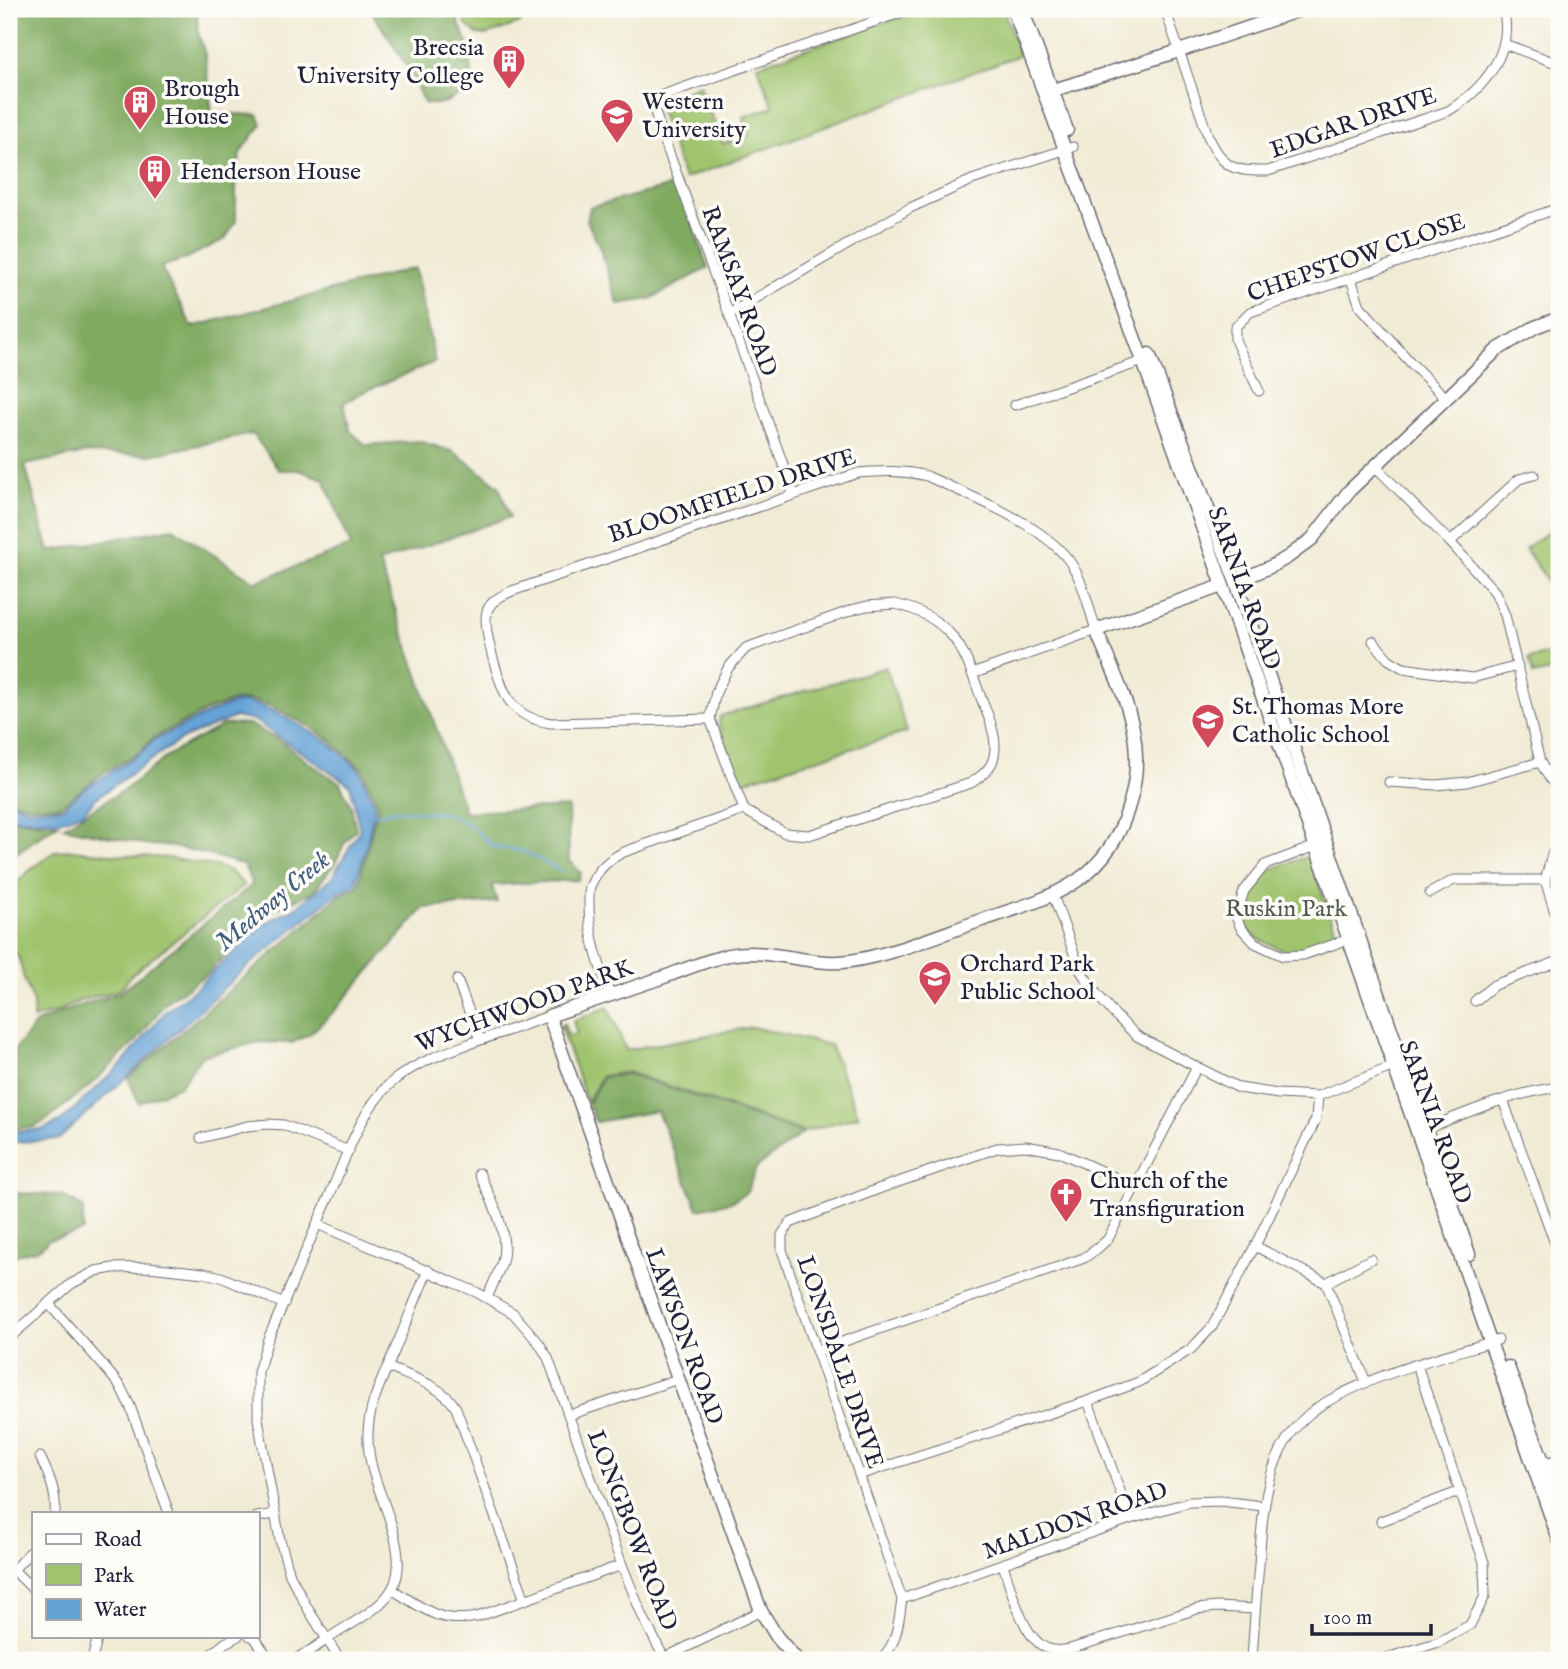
<svg xmlns="http://www.w3.org/2000/svg" width="1568" height="1669" font-family="'IM FELL English',serif">
  <style>
    .green { fill: #a0c46e; stroke: #617354; stroke-width: 2 }
    .forest { fill: #80aa61; stroke: #51664e; stroke-width: 2; fill-rule: evenodd }
    .water { fill: #65a2d6; stroke: #446288; stroke-width: 2 }
    .lines { fill: none; stroke-linecap: round; stroke-linejoin: round }
    .stream { stroke: #65a2d6; stroke-width: 2.5 }
    .street-casing { stroke: #6a6871; stroke-width: 11 }
    .secondary-casing { stroke: #6a6871; stroke-width: 15 }
    .street { stroke: #fff; stroke-width: 9 }
    .secondary { stroke: #fff; stroke-width: 12 }
    .labels { text-anchor: middle; stroke-width: 7; stroke-linejoin: round; paint-order: stroke }
    .poi-label { font-size: 24px; fill: #22223b; stroke: #fdfcf7; text-anchor: start }
    .street-label { font-size: 24px; fill: #22223b; stroke: #fdfcf7 }
    .park-label { font-size: 24px; fill: #4e5b4d; stroke: #fdfcf7 }
    .water-label { font-size: 26px; font-style: italic; fill: #405c81; stroke: #fdfcf7 }
  </style>
  <rect width="100%" height="100%" fill="#fdfcf7"/>
  <filter id="ink" filterUnits="userSpaceOnUse"><feTurbulence type="fractalNoise" baseFrequency=".0143" numOctaves="2"/><feDisplacementMap in="SourceGraphic" scale="14" xChannelSelector="R" yChannelSelector="G"/><feConvolveMatrix kernelMatrix="1 2 1 2 8 2 1 2 1" color-interpolation-filters="sRGB"/></filter>
  <filter id="wash" filterUnits="userSpaceOnUse"><feTurbulence type="fractalNoise" baseFrequency=".00686" numOctaves="4" result="noise"/><feDisplacementMap in="SourceGraphic" scale="28" xChannelSelector="R" yChannelSelector="G"/><feGaussianBlur stdDeviation="1.57" result="paint"/><feColorMatrix in="noise" values="0 0 0 0 0 0 0 0 0 0 0 0 0 0 0 0 0 1.4 0 .05"/><feComposite in="paint" operator="in"/></filter>
  <g filter="url(#wash)">
    <rect width="100%" height="100%" fill="#f0ebd4"/>
    <g class="green">
      <polygon points="465,9 527,9 525,16 520,23 487,35 477,34 466,25 464,18"/>
      <polygon points="925,9 1003,9 1020,55 684,179 659,107 661,101 700,85 723,144 749,136 743,117 773,107 757,65"/>
      <polygon points="1559,524 1559,620 1545,577 1525,549"/>
      <polygon points="1559,651 1559,669 1533,675 1529,659"/>
      <polygon points="886,667 907,732 741,782 719,725 720,716"/>
      <path d="M70,850L121,855L168,858L215,866L230,871L244,885L131,975L124,985L117,991L81,1000L58,1012L33,1019C35,1001 30,994 24,979C20,966 22,956 9,948V889L35,866L56,851Z"/>
      <path d="M1309,856L1338,937C1326,943 1311,951 1297,952C1288,953 1280,949 1271,945C1247,936 1235,921 1248,896C1253,887 1259,876 1268,871C1281,864 1296,861 1309,856Z"/>
      <polygon points="608,1007 626,1050 752,1027 830,1045 859,1116 804,1132 628,1072 602,1076 587,1102 560,1026 564,1024 568,1036 577,1034 573,1021"/>
    </g>
    <g class="forest">
      <path d="M9,9H197L198,32L205,55L212,113L258,115L262,124L240,153L236,189V221L225,239L187,258L161,267L192,327L415,268L435,362L361,393L344,403L350,431L366,445L419,441L454,452L499,486L510,517L379,562L465,812L568,807L569,860L581,873L578,880L492,885L497,902L424,908L336,1009L310,1034L292,1043L259,1042L202,1056L180,1086L139,1103L128,1078L340,895L358,886L378,805L362,769L329,739L307,725L267,704L248,700L234,701L210,709L153,738L141,751L103,773L60,806H28L9,799ZM253,434L279,470H298L324,479L351,546L255,582L173,528L49,551L25,465L86,453L150,455Z"/>
      <path d="M370,9H453L469,47L473,84C458,96 444,108 424,103L406,65Z"/>
      <polygon points="679,184 708,268 650,299 618,304 600,248 587,221 590,207"/>
      <polygon points="249,724 282,742 309,763 340,783 351,806 356,829 345,842 335,863 313,892 264,914 207,974 166,1002 138,1039 93,1083 47,1120 35,1127 9,1129 9,1057 36,1023 82,1005 119,993 252,885 244,865 207,854 168,846 150,845 63,827 127,788 170,754 190,743 223,725"/>
      <polygon points="9,819 58,824 9,858"/>
      <polygon points="628,1074 793,1129 803,1133 756,1168 747,1192 731,1202 698,1209 657,1111 596,1122 588,1103 603,1077"/>
      <polygon points="11,1193 61,1195 83,1207 83,1231 49,1240 39,1249 9,1257 9,1194"/>
    </g>
    <polygon class="water" points="246,702 265,707 292,721 327,741 359,769 375,805 367,845 355,884 336,894 248,966 59,1139 9,1143 9,1132 41,1130 60,1122 122,1064 166,1011 193,991 263,924 295,908 331,879 360,829 350,785 255,721 235,717 184,738 159,754 95,799 83,813 59,821 9,818 9,800 27,809 62,808 83,790 142,752 154,740 211,712 235,703"/>
    <g class="lines">
      <polyline class="stream" points="370,813 382,814 396,810 449,814 471,826 494,847 523,851 563,872"/>
    </g>
  </g>
  <g filter="url(#ink)">
    <g class="lines">
      <defs>
        <g id="street">
          <path d="M1165,9L1208,136C1224,169 1232,171 1268,171L1448,111C1483,90 1515,52 1503,9"/>
          <polyline points="1504,44 1559,64"/>
          <polyline points="1351,279 1360,306 1411,363 1446,398"/>
          <polyline points="729,314 910,208 972,180 1073,147"/>
          <polyline points="1259,391 1235,340 1235,327 1250,312 1559,208"/>
          <polyline points="1015,405 1146,360"/>
          <polyline points="1375,466 1450,542 1495,592 1505,615 1540,762 1550,779 1559,788"/>
          <polyline points="794,495 729,314 663,137 651,99 911,9"/>
          <polyline points="1450,542 1519,479 1534,475"/>
          <path d="M895,604C917,609 936,618 951,635C967,653 974,680 983,703C986,711 990,719 992,728C995,738 996,751 993,760C989,771 980,777 971,783L809,835L785,833L744,810L710,719L716,692L728,668L746,648L855,609L867,606Z"/>
          <polyline points="1373,641 1388,659 1403,668 1472,678 1518,666"/>
          <path d="M710,719L551,723C535,720 523,717 512,704C500,691 482,628 487,611C491,600 503,595 512,591L858,473C883,471 902,470 927,476C969,496 1047,525 1072,565C1084,584 1089,609 1096,630L972,674"/>
          <polyline points="1389,782 1436,785 1467,782 1540,762"/>
          <polyline points="1559,840 1552,855 1545,880 1559,926"/>
          <polyline points="1321,844 1265,865 1244,891 1236,917 1241,928 1255,943 1283,956 1303,955 1352,938"/>
          <polyline points="1430,893 1454,880 1545,880"/>
          <polyline points="1053,895 1080,970 1096,993 1114,1014 1137,1036 1197,1067 1239,1088 1278,1094 1318,1096 1394,1066"/>
          <polyline points="457,980 480,1040"/>
          <path d="M610,995C598,961 588,935 589,898C589,894 589,890 590,887C596,871 609,859 624,852L744,810"/>
          <polyline points="1475,1001 1494,985 1559,961"/>
          <polyline points="1503,1100 1559,1254"/>
          <path d="M1421,1131C1465,1113 1512,1093 1559,1087"/>
          <polyline points="201,1138 247,1126 269,1124 284,1125 349,1151"/>
          <path d="M479,1173C491,1199 510,1232 502,1262C498,1274 492,1286 487,1298"/>
          <polyline points="317,1224 476,1292 513,1313 539,1343 548,1358 622,1565 643,1617 664,1658"/>
          <polyline points="1255,1246 1326,1283 1366,1382"/>
          <polyline points="1326,1283 1371,1259"/>
          <polyline points="48,1303 102,1364 120,1386 130,1406 169,1513"/>
          <polyline points="9,1338 71,1284 96,1271 113,1268 149,1267 204,1273 221,1277 284,1304"/>
          <polyline points="816,1351 1084,1258 1098,1248 1108,1239 1197,1067"/>
          <path d="M388,1367C412,1378 442,1385 456,1408L525,1600"/>
          <polyline points="1088,1401 1130,1519"/>
          <polyline points="569,1415 678,1379"/>
          <path d="M40,1457C49,1475 57,1493 55,1513"/>
          <polyline points="859,1475 1088,1401 1139,1382 1191,1349 1212,1327 1255,1246 1316,1119 1318,1096"/>
          <polyline points="257,1517 275,1514"/>
          <polyline points="1381,1521 1461,1491"/>
          <path d="M1003,1565C1012,1590 1024,1646 1053,1650C1058,1651 1065,1650 1070,1649L1197,1609L1217,1607L1255,1609"/>
          <polyline points="9,1566 33,1589"/>
          <polyline points="13,1570 33,1549"/>
          <path d="M393,1590C423,1608 439,1624 477,1617L622,1565"/>
          <polyline points="902,1599 1130,1519 1190,1502 1221,1501 1263,1506"/>
          <polyline points="250,1636 254,1637 270,1660"/>
          <polyline points="92,1660 98,1636"/>
          <polyline points="204,1660 225,1643 238,1636"/>
          <path d="M293,1660C311,1652 326,1639 343,1629C391,1601 409,1585 392,1527C383,1496 367,1468 368,1435C368,1406 382,1380 393,1354C405,1326 416,1298 428,1270"/>
          <path d="M340,1660L308,1609L290,1575L280,1540L258,1419V1372L268,1339C289,1292 308,1244 329,1197C345,1159 363,1103 397,1078C420,1061 447,1052 474,1042C499,1034 524,1025 549,1016"/>
          <polyline points="660,1660 761,1611"/>
          <path d="M881,1660C897,1644 899,1621 902,1599L782,1250V1235L790,1223L881,1188L997,1148L1026,1146L1059,1152L1134,1186"/>
          <path d="M1252,1660C1254,1628 1256,1596 1259,1565C1263,1503 1267,1434 1328,1401C1380,1372 1441,1357 1498,1340"/>
          <polyline points="1380,1660 1439,1642 1470,1625 1485,1596 1484,1562 1417,1365"/>
        </g>
        <g id="secondary">
          <polyline points="1013,9 1143,361 1414,1123 1559,1540"/>
          <polyline points="1022,9 1067,130"/>
          <polyline points="1044,93 1179,51 1303,9"/>
          <polyline points="1149,354 1236,582 1469,1254"/>
          <polyline points="1236,582 1272,566 1288,557 1312,539 1349,491 1497,350 1535,327 1559,318"/>
          <polyline points="1508,1367 1559,1504"/>
          <polyline points="1545,1465 1559,1461"/>
          <path d="M797,1660L777,1637L761,1611L549,1016C587,1003 626,990 664,977C686,969 707,960 729,955C770,947 810,967 850,961C892,955 941,934 982,920C1052,897 1108,883 1130,802C1137,778 1138,754 1133,729C1126,695 1109,662 1096,630L1222,586"/>
        </g>
      </defs>
      <use href="#street" class="street-casing"/>
      <use href="#secondary" class="secondary-casing"/>
      <use href="#street" class="street"/>
      <use href="#secondary" class="secondary"/>
    </g>
  </g>
  <defs>
    <symbol id="building-pin" viewBox="-11 -11 22 30"><path d="M0 17L-7.5 6A9.5 9.5 0 1 1 7.5 6Z" fill="#d1495b" stroke="#fdfcf7"/><path d="M-4-6H4V6H1V3H-1V6H-4ZM-2.5-4.3h1.7v1.8h-1.7ZM.8-4.3h1.7v1.8H.8ZM-2.5-1h1.7V.8h-1.7ZM.8-1h1.7V.8H.8Z" fill="#fff"/></symbol>
    <symbol id="university-pin" viewBox="-11 -11 22 30"><path d="M0 17L-7.5 6A9.5 9.5 0 1 1 7.5 6Z" fill="#d1495b" stroke="#fdfcf7"/><path d="M0-5L7-2L0 1L-7-2ZM-4 1L0 2.5L4 1V4Q0 6-4 4Z" fill="#fff"/></symbol>
    <symbol id="school-pin" viewBox="-11 -11 22 30"><path d="M0 17L-7.5 6A9.5 9.5 0 1 1 7.5 6Z" fill="#d1495b" stroke="#fdfcf7"/><path d="M0-5L7-2L0 1L-7-2ZM-4 1L0 2.5L4 1V4Q0 6-4 4Z" fill="#fff"/></symbol>
    <symbol id="church-pin" viewBox="-11 -11 22 30"><path d="M0 17L-7.5 6A9.5 9.5 0 1 1 7.5 6Z" fill="#d1495b" stroke="#fdfcf7"/><path d="M-1.2-6h2.4v3.5h3.3v2.4h-3.3V6h-2.4V-.1h-3.3v-2.4h3.3Z" fill="#fff"/></symbol>
  </defs>
  <g fill-rule="evenodd">
    <use href="#building-pin" x="490" y="42" width="38" height="52"/>
    <use href="#building-pin" x="121" y="83" width="38" height="52"/>
    <use href="#university-pin" x="598" y="96" width="38" height="52"/>
    <use href="#building-pin" x="136" y="152" width="38" height="52"/>
    <use href="#school-pin" x="1189" y="701" width="38" height="52"/>
    <use href="#school-pin" x="916" y="958" width="38" height="52"/>
    <use href="#church-pin" x="1047" y="1175" width="38" height="52"/>
  </g>
  <g class="labels">
    <g class="poi-label">
      <text x="484" y="55" text-anchor="end">Brecsia<tspan x="484" dy="28">University College</tspan></text>
      <text x="164" y="96">Brough<tspan x="164" dy="28">House</tspan></text>
      <text x="642" y="109">Western<tspan x="642" dy="28">University</tspan></text>
      <text x="180" y="179">Henderson House</text>
      <text x="1232" y="714">St. Thomas More<tspan x="1232" dy="28">Catholic School</tspan></text>
      <text x="960" y="971">Orchard Park<tspan x="960" dy="28">Public School</tspan></text>
      <text x="1090" y="1188">Church of the<tspan x="1090" dy="28">Transfiguration</tspan></text>
    </g>
    <g class="street-label">
      <text transform="translate(1353 122) rotate(-19)" y="8">EDGAR DRIVE</text>
      <text transform="translate(1356 257) rotate(-19)" y="8">CHEPSTOW CLOSE</text>
      <text transform="translate(740 291) rotate(70)" y="8">RAMSAY ROAD</text>
      <text transform="translate(732 495) rotate(-18)" y="8">BLOOMFIELD DRIVE</text>
      <text transform="translate(1245 588) rotate(70)" y="8">SARNIA ROAD</text>
      <text transform="translate(524 1005) rotate(-20)" y="8">WYCHWOOD PARK</text>
      <text transform="translate(1436 1122) rotate(70)" y="8">SARNIA ROAD</text>
      <text transform="translate(685 1336) rotate(70)" y="8">LAWSON ROAD</text>
      <text transform="translate(841 1362) rotate(71)" y="8">LONSDALE DRIVE</text>
      <text transform="translate(1075 1520) rotate(-19)" y="8">MALDON ROAD</text>
      <text transform="translate(633 1530) rotate(69)" y="8">LONGBOW ROAD</text>
    </g>
    <g class="park-label">
      <text x="1286" y="916">Ruskin Park</text>
    </g>
    <g class="water-label">
      <text transform="translate(272 900) rotate(-40)" y="9">Medway Creek</text>
    </g>
  </g>
  <rect width="1568" height="1669" fill="none" stroke="#fdfcf7" stroke-width="35"/>
  <rect x="32" y="1512" width="228" height="126" fill="#fdfcf7" stroke="#a5a5ac" stroke-width="2"/>
  <rect x="46" y="1534" width="35" height="10" fill="#ffffff" stroke="#a5a5ac" stroke-width="2"/>
  <text x="94" y="1546" font-size="21" fill="#22223b">Road</text>
  <rect x="46" y="1564" width="35" height="21" fill="#a0c46e" stroke="#a5a5ac" stroke-width="2"/>
  <text x="94" y="1582" font-size="21" fill="#22223b">Park</text>
  <rect x="46" y="1599" width="35" height="21" fill="#65a2d6" stroke="#a5a5ac" stroke-width="2"/>
  <text x="94" y="1616" font-size="21" fill="#22223b">Water</text>
  <path d="M1312 1624v10h119v-10" fill="none" stroke="#22223b" stroke-width="3.5"/>
  <text x="1323" y="1624" font-size="21" fill="#22223b" stroke="#fdfcf7" stroke-width="5" paint-order="stroke">100 m</text>
</svg>
